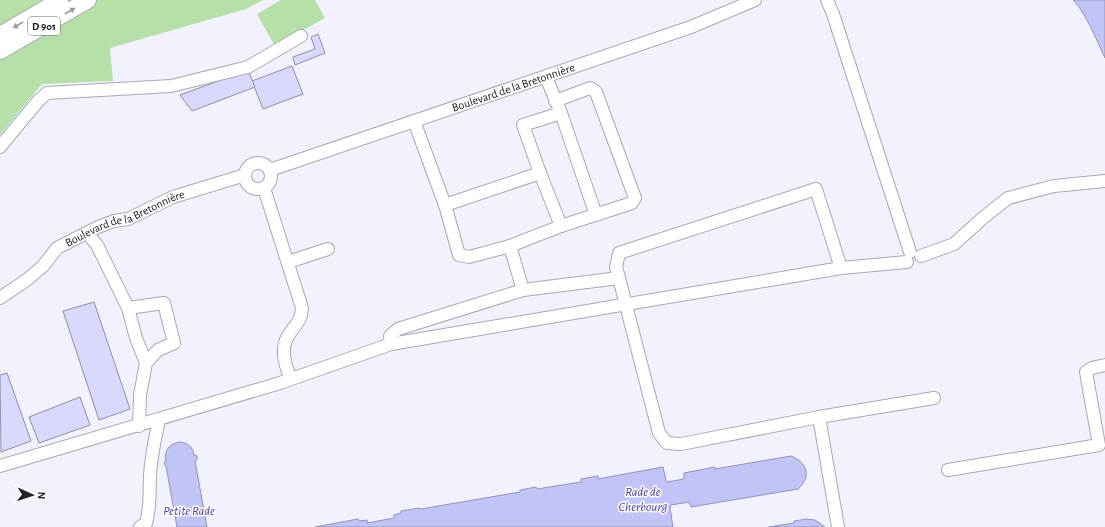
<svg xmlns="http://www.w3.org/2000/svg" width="1105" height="527" font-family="'Alegreya Sans',sans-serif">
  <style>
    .green { fill: #b7dfa8 }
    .water { fill: #c2c4f8; stroke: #9193b9 }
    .building { fill: #d8d9fd; stroke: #8f909e }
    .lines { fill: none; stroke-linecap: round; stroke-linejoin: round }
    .minor-casing { stroke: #a7a8b6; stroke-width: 14 }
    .major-casing { stroke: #a7a8b6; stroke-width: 18 }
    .minor { stroke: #fff; stroke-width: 12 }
    .major { stroke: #fff; stroke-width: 16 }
    .oneway { fill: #9b9b9d }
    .labels { text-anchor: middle; stroke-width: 3; stroke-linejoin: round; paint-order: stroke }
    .shield { fill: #fff; stroke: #636467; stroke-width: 1 }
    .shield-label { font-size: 11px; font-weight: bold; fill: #202126 }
    .street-label { font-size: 12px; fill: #202126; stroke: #fff }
    .water-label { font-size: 13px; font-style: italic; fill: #493e9f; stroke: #fff }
  </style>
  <rect width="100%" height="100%" fill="#f1f2fe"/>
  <g class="green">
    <polygon points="0,0 263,0 246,9 110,48 113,81 42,84 0,135"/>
    <polygon points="281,0 315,0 325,18 275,46 257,14"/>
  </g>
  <g class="water">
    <path d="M1073,0H1105V58C1097,41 1086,13 1073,0Z"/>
    <path d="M180,442C188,443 193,447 194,455L197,456V460L195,461L207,527H177L166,466L165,465L164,462L166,461C164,450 169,444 180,442Z"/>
    <path d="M791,456C807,462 812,477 798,489L691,507L689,502L671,505L670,508L673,527H315L358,519L359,521L367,520V523L394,518V515L401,513V511L420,508L421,509L520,492V490L536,487L537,489L581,482V479L598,476V479L663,467L666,480L667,482L684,479V473L715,467V469Z"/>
    <polygon points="807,519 815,520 825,527 769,527 794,523 794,521"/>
  </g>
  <g class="building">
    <polygon points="318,34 325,53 295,65 293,57 315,49 311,37"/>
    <polygon points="292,66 303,94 263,109 252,81"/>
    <polygon points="248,70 255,87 192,111 180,95"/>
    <polygon points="94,302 130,409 99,420 63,311"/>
    <polygon points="7,373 31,441 1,452 0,375"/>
    <polygon points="80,397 90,425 39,443 29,417"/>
  </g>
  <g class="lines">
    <defs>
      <g id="minor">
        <polyline points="827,0 833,14 910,252"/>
        <polyline points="546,77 561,113 596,215"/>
        <polyline points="561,113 523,125 540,173 561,226"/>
        <polyline points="414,121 445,205 459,255 469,257 510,246 561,226 632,203 635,198 596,92 590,88 555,101"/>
        <polyline points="0,147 39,100 47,93 171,86 248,67 301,36"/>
        <circle cx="258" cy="176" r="13"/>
        <path id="s1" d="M270,170L691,27L755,0"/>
        <path d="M264,188L302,308C301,323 295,324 288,336C280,349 285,366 291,379"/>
        <polyline points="445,205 540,173"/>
        <polyline points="87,233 97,245 128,308"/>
        <polyline points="510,246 523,290"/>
        <polyline points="921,256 954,244 984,217 1008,198 1054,186 1105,181"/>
        <polyline points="288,262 328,249"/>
        <polyline points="841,268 816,189 619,253 616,267 619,278 659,433 667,443 681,444 819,417 934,398"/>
        <path id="s2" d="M0,298L28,279L43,266L57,248L98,227L114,221L128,219L173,197L245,175"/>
        <polyline points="391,344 390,336 398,329 523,290 619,278"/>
        <polyline points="819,417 838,527"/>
        <polyline points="139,426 140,395 146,363 158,350 174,343 164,303 128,308 136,338 146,363"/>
        <polyline points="0,466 280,383 391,344 841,268 907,262"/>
        <polyline points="948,470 1099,445 1086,372 1092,368 1105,365"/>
        <path d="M140,527L146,523C151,506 149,494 150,476C151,457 155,438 159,420"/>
      </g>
      <g id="major">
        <polyline points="0,35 60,0"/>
        <polyline points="0,51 88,0"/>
      </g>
    </defs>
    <use href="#minor" class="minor-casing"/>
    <use href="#major" class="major-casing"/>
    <use href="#minor" class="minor"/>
    <use href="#major" class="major"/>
  </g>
  <defs><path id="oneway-solid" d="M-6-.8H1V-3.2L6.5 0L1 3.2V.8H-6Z"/></defs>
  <g class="oneway">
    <use href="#oneway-solid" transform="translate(70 11) rotate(-30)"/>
    <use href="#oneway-solid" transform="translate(18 25) rotate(150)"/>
  </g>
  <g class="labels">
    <rect class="shield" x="28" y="17" width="32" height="18" rx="3"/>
    <g class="shield-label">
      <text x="44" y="30">D 901</text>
    </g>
    <g class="street-label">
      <text dy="4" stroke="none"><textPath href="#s1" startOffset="257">Boulevard de la Bretonnière</textPath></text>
      <text dy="4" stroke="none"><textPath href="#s2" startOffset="151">Boulevard de la Bretonnière</textPath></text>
    </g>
    <g class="water-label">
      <text x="643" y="496">Rade de<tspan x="643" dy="15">Cherbourg</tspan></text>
      <text x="189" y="515">Petite Rade</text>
    </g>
  </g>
  <g transform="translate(32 495) rotate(93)" stroke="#ffffff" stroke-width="3" paint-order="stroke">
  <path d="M0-3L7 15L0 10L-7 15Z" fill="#202126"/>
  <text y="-6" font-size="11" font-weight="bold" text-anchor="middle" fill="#202126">N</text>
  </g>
</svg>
